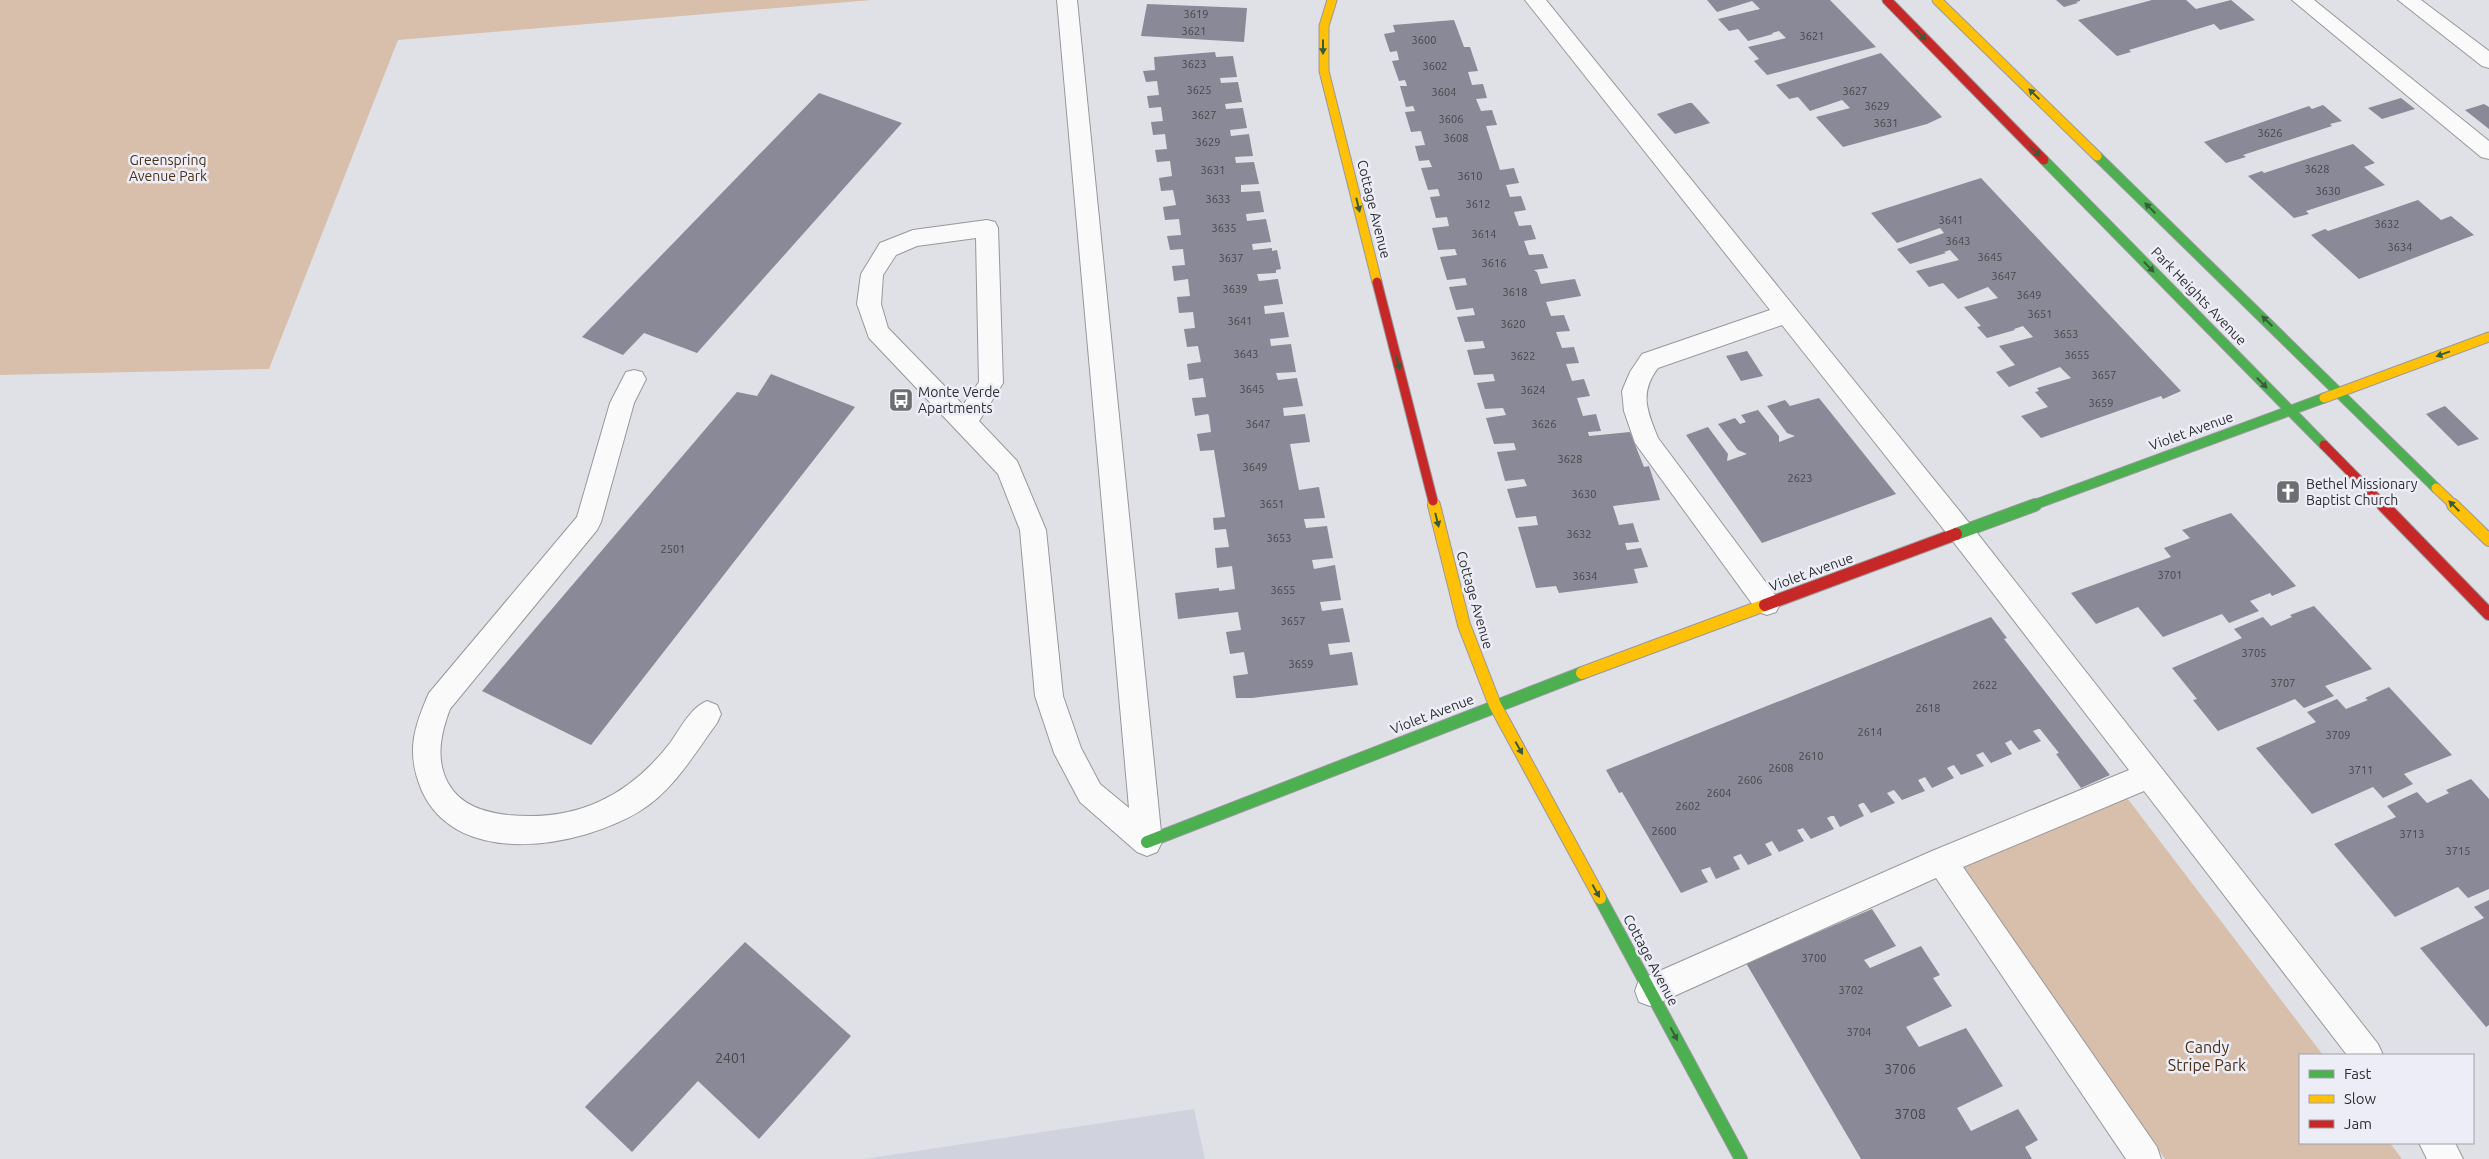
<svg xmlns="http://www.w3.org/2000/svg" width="2489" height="1159" font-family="Ubuntu,sans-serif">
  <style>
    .built { fill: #d0d2dd }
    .green { fill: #d8bfab }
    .building { fill: #898997 }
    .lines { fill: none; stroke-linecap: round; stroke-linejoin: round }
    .lane-casing { stroke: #98989c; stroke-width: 2 }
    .fast-far1-casing { stroke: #98989c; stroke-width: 11 }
    .fast-casing { stroke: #98989c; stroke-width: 14 }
    .slow-far1-casing { stroke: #98989c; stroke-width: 11 }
    .slow-casing { stroke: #98989c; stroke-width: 14 }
    .jam-far1-casing { stroke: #98989c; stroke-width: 11 }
    .jam-casing { stroke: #98989c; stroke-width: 14 }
    .lane { fill: #fafafb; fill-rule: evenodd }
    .fast-far1 { stroke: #4caf50; stroke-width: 9 }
    .fast { stroke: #4caf50; stroke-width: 12 }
    .slow-far1 { stroke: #ffc107; stroke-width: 9 }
    .slow { stroke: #ffc107; stroke-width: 12 }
    .jam-far1 { stroke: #c62828; stroke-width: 9 }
    .jam { stroke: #c62828; stroke-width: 12 }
    .oneway { fill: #395c3d }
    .labels { text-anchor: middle; stroke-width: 5; stroke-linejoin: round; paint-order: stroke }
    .number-label { font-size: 11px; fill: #46464c }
    .park-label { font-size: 14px; fill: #4b3118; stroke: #ecedf6 }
    .street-label { font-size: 14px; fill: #2f3033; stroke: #ecedf6 }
    .poi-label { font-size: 14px; fill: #2f3033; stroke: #ecedf6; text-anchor: start }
    .near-number-label { font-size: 14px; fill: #46464c }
    .near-park-label { font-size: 16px; fill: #4b3118; stroke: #ecedf6 }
  </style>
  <rect width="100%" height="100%" fill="#e0e1e6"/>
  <polygon class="built" points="1194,1109 1205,1159 864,1159"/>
  <g class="green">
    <polygon points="0,0 872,0 398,40 269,369 0,375"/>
    <polygon points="2127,798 2323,1055 2300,1055 2300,1143 2390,1143 2402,1159 2165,1159 1962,865"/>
  </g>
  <g class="building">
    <polygon points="1707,0 1830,0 1876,47 1767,75 1754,61 1759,59 1748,47 1786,38 1779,31 1772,33 1773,34 1748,41 1738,29 1729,31 1718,19 1760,9 1752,1 1717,12"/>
    <polygon points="2056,0 2080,0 2080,1 2076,2 2078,3 2064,7"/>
    <polygon points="2152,0 2186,0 2196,9 2231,0 2255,20 2220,30 2214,24 2129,50 2131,52 2117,56 2078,20"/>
    <polygon points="1147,4 1247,8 1244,42 1141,36"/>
    <polygon points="1454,20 1464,47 1470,47 1478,71 1468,72 1472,85 1483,84 1487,98 1476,99 1481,111 1492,110 1497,125 1486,126 1500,170 1514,168 1519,183 1506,185 1510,197 1521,196 1526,210 1514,212 1519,226 1531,225 1536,239 1524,241 1529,255 1543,254 1548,268 1534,270 1537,272 1541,284 1575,279 1581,296 1546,302 1551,316 1564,315 1570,331 1556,332 1562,348 1574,347 1579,363 1566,364 1572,381 1584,379 1590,396 1577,398 1583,416 1596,414 1601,431 1588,432 1589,436 1630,432 1644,467 1649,466 1660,500 1613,506 1619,525 1633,523 1639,542 1625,543 1627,550 1641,548 1648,567 1634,569 1638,583 1559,593 1556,586 1536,588 1518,527 1538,525 1536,516 1516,518 1507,489 1527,486 1524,479 1505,481 1497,452 1516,450 1514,443 1494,444 1486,418 1506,415 1503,408 1485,409 1477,383 1495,381 1493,374 1474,375 1467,350 1485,348 1483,341 1465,342 1457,317 1475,315 1473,308 1456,310 1449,287 1467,285 1465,278 1447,280 1440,257 1457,255 1455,249 1438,250 1432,228 1449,226 1447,217 1436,218 1430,197 1440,196 1438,189 1428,190 1421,168 1432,167 1429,160 1419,161 1415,146 1425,145 1421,131 1411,132 1405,112 1415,111 1413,106 1406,107 1400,86 1407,86 1405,80 1399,81 1392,61 1399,60 1397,51 1390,52 1384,34 1395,32 1393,25"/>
    <polygon points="1215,52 1216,57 1233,56 1237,77 1220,78 1221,83 1238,82 1242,102 1225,104 1226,109 1243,108 1247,128 1230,130 1231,136 1249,134 1253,156 1235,157 1236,163 1254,162 1259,184 1241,185 1241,192 1260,191 1264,212 1246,214 1247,221 1266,219 1271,242 1252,244 1253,250 1272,248 1272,251 1277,250 1281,269 1276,270 1276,273 1257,274 1259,281 1278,279 1283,304 1264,306 1265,314 1284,312 1289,337 1270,339 1271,346 1291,344 1296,372 1276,373 1278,380 1297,378 1303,406 1283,408 1284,416 1305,414 1310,442 1290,444 1299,490 1319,487 1325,518 1304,519 1306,528 1327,526 1333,558 1312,560 1314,569 1335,565 1341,600 1320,602 1322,611 1343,608 1350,642 1328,644 1330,655 1352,652 1358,685 1252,698 1236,698 1233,676 1248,674 1244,652 1230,654 1226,632 1241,630 1238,612 1178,619 1175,593 1219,588 1219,591 1235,589 1232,566 1217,568 1215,548 1229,547 1226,529 1214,530 1213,518 1225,517 1214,450 1200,451 1197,434 1211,432 1209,416 1208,414 1195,416 1192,398 1206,397 1203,378 1189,380 1187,364 1201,362 1198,346 1187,347 1184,329 1195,328 1193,312 1179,313 1177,297 1190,296 1188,279 1174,281 1172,266 1185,265 1183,249 1170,250 1167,236 1181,235 1179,219 1165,220 1163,207 1176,205 1173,190 1161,191 1159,178 1172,176 1170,161 1157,162 1155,150 1167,149 1165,134 1153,135 1151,122 1163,121 1161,107 1149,108 1147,96 1159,95 1157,81 1146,82 1143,71 1155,70 1154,57"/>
    <polygon points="1881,53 1942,117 1927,124 1843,147 1816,117 1850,108 1842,100 1810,111 1798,97 1789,99 1776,85"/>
    <polygon points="819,93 902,123 697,353 644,333 623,355 582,337"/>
    <polygon points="2401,98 2415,109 2382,119 2368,108"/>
    <polygon points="1689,103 1692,103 1710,123 1675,134 1657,114"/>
    <polygon points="2484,104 2489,107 2489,129 2465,110"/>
    <polygon points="2323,105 2342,121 2330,124 2332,126 2243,155 2246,157 2226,163 2204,142 2309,106 2312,109"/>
    <polygon points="2353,144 2375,163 2364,167 2385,185 2306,211 2309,214 2294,218 2248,176 2262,171 2264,173"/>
    <polygon points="1981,178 2102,307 2181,391 2163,399 2161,396 2041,438 2021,416 2048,407 2035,392 2039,391 2037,388 2071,378 2060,367 2009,387 1996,372 2015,365 1999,346 2033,337 2023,326 2014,329 2015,330 1987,338 1977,327 1981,326 1964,307 1998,298 1988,287 1958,299 1943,283 1929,287 1916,271 1959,260 1950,250 1944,252 1946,253 1910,264 1897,249 1944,233 1940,228 1897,243 1871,213"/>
    <polygon points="2418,200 2441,220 2451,216 2474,235 2359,279 2311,235 2325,229 2328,231"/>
    <polygon points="1747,351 1763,376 1741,381 1726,356"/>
    <polygon points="771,374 855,407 591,745 482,691 737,392 757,396"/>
    <polygon points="1819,398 1896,494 1762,543 1686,435 1708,427 1728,454 1727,461 1747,454 1738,450 1718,424 1735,418 1740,424 1746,422 1741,415 1758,410 1779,436 1779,442 1795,436 1787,433 1767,406 1785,400 1790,406"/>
    <polygon points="2445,406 2479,439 2458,446 2426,414"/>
    <polygon points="2231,513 2296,586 2272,596 2270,593 2250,601 2259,611 2229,623 2222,614 2163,637 2138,607 2096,624 2071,593 2171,557 2164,548 2190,538 2182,530"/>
    <polygon points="2314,606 2372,669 2325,686 2334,696 2304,708 2295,699 2218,731 2193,700 2197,699 2172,668 2242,638 2234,629 2263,617 2271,626 2292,617 2290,615"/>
    <polygon points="1991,617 2007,638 2004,639 2110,775 2081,788 2056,754 2059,753 2040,729 2038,729 2033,731 2041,741 2019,750 2011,740 2005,743 2012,754 1991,763 1983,752 1976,755 1984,766 1961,775 1954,765 1951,766 1947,768 1954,778 1932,788 1925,777 1918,780 1925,791 1902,800 1894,790 1887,793 1895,803 1871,813 1864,803 1862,803 1858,805 1864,816 1840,827 1834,816 1831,816 1827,818 1834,829 1811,839 1803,828 1797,830 1804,841 1779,852 1772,841 1765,844 1772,855 1748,865 1741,854 1738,855 1733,857 1740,869 1716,879 1710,867 1701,870 1708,882 1681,893 1622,792 1619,793 1606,770"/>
    <polygon points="2389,687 2452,755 2404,774 2413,784 2383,798 2373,787 2312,814 2256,748 2316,722 2307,712 2337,699 2346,709 2368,700 2365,698"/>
    <polygon points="2471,779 2489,799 2489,889 2468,898 2458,887 2395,917 2334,844 2396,817 2387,806 2417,792 2427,803 2449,793 2446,790"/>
    <polygon points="2489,900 2489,1025 2486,1027 2420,948 2484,918 2474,907"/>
    <polygon points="1872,909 1896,946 1864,960 1870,968 1921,946 1940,975 1933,978 1952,1006 1906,1027 1919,1047 1966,1028 2003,1086 1957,1108 1971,1131 2018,1109 2038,1140 2025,1147 2032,1159 1861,1159 1746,963 1769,948 1772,952"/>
    <polygon points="745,942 851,1036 759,1139 698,1081 632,1152 585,1107"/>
  </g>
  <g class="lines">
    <defs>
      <g id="lane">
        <path d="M1057,0H1077L1162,842L1157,852L1147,856L1137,852L1080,802L1054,753L1035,696L1020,530L998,474L869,338L857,304L861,274L880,243L913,230L987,220L995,222L998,228L1003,383L979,421L1017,461L1046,530L1063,696L1081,748L1100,784L1129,808ZM976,238L979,382L963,405L888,328L881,304L883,275L896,255L917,246Z"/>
        <path d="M1525,0H1546L1970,524L2378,1044L2383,1055H2347L2144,791L1963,867L2157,1147L2161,1159H2126L1936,878L1661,1002L1650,1006L1639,1002L1635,991L1639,980L1932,851L2129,770L1952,540L1782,325L1658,368C1639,393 1647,411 1658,438L1776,596L1780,604L1776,612L1767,615L1758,612L1635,443L1624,411L1622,391L1630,372L1642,354L1770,310Z"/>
        <polygon points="2292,0 2314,0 2489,141 2489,159 2481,157"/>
        <polygon points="2398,0 2421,0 2489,51 2489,68 2482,66"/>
        <path d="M634,370L642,372L646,379L634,403L601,522L597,530L450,709C441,733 435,759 448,783C461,806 484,812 508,815C577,822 629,796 670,743C681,728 690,708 707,701L717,705L721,714L717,723C694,754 674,790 640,811C581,847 458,870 422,791C406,754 413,729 429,693L577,517L610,403L626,372Z"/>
        <polygon points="2419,1143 2455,1143 2463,1159 2427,1159"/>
      </g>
      <g id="fast-far1">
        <polyline points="2097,156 2436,488"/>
        <polyline points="2044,160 2324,445"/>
        <polyline points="2031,506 2324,398"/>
      </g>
      <g id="fast">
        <polyline points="1956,534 2035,505"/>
        <polyline points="1147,842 1582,673"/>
        <polyline points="1600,898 1741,1159"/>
      </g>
      <g id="slow-far1">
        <polyline points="1332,0 1324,26 1324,71 1377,282"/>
        <polyline points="1937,0 2097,156"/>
        <polyline points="2324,398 2489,337"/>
        <polyline points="2436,488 2455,506"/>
        <polyline points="1433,501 1434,506"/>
      </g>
      <g id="slow">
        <polyline points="1434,505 1464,625 1495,705 1600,898"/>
        <polyline points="2453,505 2489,540"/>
        <polyline points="1582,673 1765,605"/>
      </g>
      <g id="jam-far1">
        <polyline points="1887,0 2044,160"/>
        <polyline points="1377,282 1433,501"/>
        <polyline points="2324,445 2384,506"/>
      </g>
      <g id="jam">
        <polyline points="2383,505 2489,614"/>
        <polyline points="1765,605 1956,534"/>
      </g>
    </defs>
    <use href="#lane" class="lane-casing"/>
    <use href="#fast-far1" class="fast-far1-casing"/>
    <use href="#fast" class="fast-casing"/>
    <use href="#slow-far1" class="slow-far1-casing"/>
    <use href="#slow" class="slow-casing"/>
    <use href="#jam-far1" class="jam-far1-casing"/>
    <use href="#jam" class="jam-casing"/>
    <use href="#lane" class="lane"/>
    <use href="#fast-far1" class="fast-far1"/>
    <use href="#fast" class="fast"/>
    <use href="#slow-far1" class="slow-far1"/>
    <use href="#slow" class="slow"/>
    <use href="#jam-far1" class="jam-far1"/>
    <use href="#jam" class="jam"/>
  </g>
  <defs><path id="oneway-solid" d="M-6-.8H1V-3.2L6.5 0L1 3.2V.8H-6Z" transform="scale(1.25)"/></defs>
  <g class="oneway">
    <use href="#oneway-solid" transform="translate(1921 35) rotate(46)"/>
    <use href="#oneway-solid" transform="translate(1323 47) rotate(90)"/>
    <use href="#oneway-solid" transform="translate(2034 94) rotate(-136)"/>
    <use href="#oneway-solid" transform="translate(2035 151) rotate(46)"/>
    <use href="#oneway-solid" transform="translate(1358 205) rotate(76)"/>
    <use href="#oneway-solid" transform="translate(2150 208) rotate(-136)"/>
    <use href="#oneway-solid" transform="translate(2149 267) rotate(46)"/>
    <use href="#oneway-solid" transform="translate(2267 321) rotate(-136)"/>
    <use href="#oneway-solid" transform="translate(2443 354) rotate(160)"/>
    <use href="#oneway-solid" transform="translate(1398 363) rotate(76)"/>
    <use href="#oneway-solid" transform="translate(2262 383) rotate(46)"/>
    <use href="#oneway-solid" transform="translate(2454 506) rotate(-135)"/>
    <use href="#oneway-solid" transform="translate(1437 520) rotate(76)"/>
    <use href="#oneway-solid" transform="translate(1519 748) rotate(61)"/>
    <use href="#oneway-solid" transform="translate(1596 891) rotate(61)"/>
    <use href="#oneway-solid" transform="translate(1674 1034) rotate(62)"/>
  </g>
  <defs>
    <symbol id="bus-square" viewBox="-11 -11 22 22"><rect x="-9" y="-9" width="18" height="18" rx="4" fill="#6d6e72" stroke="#ecedf6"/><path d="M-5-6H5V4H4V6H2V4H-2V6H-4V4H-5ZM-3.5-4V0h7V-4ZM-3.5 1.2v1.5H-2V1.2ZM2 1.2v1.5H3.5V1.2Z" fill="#fff"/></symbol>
    <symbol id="church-square" viewBox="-11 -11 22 22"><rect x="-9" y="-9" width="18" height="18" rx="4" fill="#6d6e72" stroke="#ecedf6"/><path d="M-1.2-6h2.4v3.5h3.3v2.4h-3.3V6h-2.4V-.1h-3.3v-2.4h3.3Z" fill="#fff"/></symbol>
  </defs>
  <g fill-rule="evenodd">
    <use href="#bus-square" x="887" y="386" width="28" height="28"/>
    <use href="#church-square" x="2274" y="478" width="28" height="28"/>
  </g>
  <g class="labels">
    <g class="number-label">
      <text x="1196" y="18">3619</text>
      <text x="1194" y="35">3621</text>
      <text x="1812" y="40">3621</text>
      <text x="1424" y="44">3600</text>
      <text x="1194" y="68">3623</text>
      <text x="1435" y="70">3602</text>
      <text x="1199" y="94">3625</text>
      <text x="1855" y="95">3627</text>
      <text x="1444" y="96">3604</text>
      <text x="1877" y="110">3629</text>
      <text x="1204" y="119">3627</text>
      <text x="1451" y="123">3606</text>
      <text x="1886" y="127">3631</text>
      <text x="2270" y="137">3626</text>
      <text x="1456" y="142">3608</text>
      <text x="1208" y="146">3629</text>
      <text x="2317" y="173">3628</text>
      <text x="1213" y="174">3631</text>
      <text x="1470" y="180">3610</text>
      <text x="2328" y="195">3630</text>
      <text x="1218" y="203">3633</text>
      <text x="1478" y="208">3612</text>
      <text x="1951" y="224">3641</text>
      <text x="2387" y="228">3632</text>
      <text x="1224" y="232">3635</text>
      <text x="1484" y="238">3614</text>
      <text x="1958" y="245">3643</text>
      <text x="2400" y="251">3634</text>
      <text x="1990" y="261">3645</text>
      <text x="1231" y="262">3637</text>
      <text x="1494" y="267">3616</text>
      <text x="2004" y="280">3647</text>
      <text x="1235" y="293">3639</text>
      <text x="1515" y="296">3618</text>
      <text x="2029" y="299">3649</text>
      <text x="2040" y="318">3651</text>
      <text x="1240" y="325">3641</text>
      <text x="1513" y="328">3620</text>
      <text x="2066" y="338">3653</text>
      <text x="1246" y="358">3643</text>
      <text x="2077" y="359">3655</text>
      <text x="1523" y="360">3622</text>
      <text x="2104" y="379">3657</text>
      <text x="1252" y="393">3645</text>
      <text x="1533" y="394">3624</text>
      <text x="2101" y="407">3659</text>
      <text x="1258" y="428">3647</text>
      <text x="1544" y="428">3626</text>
      <text x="1570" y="463">3628</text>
      <text x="1255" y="471">3649</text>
      <text x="1800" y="482">2623</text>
      <text x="1584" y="498">3630</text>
      <text x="1272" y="508">3651</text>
      <text x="1579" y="538">3632</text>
      <text x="1279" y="542">3653</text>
      <text x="673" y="553">2501</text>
      <text x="2170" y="579">3701</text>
      <text x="1585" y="580">3634</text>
      <text x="1283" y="594">3655</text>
      <text x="1293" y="625">3657</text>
      <text x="2254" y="657">3705</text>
      <text x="1301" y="668">3659</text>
      <text x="2283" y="687">3707</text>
      <text x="1985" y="689">2622</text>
      <text x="1928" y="712">2618</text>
      <text x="1870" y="736">2614</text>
      <text x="2338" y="739">3709</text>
      <text x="1811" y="760">2610</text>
      <text x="1781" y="772">2608</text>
      <text x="2361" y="774">3711</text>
      <text x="1750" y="784">2606</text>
      <text x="1719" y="797">2604</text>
      <text x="1688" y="810">2602</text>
      <text x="1664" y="835">2600</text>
      <text x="2412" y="838">3713</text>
      <text x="2458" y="855">3715</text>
      <text x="1814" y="962">3700</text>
      <text x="1851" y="994">3702</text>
      <text x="1859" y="1036">3704</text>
    </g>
    <g class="park-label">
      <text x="168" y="165">Greenspring<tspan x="168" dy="16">Avenue Park</tspan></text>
    </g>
    <g class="street-label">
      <text transform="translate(1374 209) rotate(76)" y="5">Cottage Avenue</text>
      <text transform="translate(2199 296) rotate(46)" y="5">Park Heights Avenue</text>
      <text transform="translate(2191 431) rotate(-20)" y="5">Violet Avenue</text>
      <text transform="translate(1811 572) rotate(-20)" y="5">Violet Avenue</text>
      <text transform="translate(1475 600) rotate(74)" y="5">Cottage Avenue</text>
      <text transform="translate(1432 714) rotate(-21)" y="5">Violet Avenue</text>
      <text transform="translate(1651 960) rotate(62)" y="5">Cottage Avenue</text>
    </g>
    <g class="poi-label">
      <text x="918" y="397">Monte Verde<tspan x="918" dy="16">Apartments</tspan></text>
      <text x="2306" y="489">Bethel Missionary<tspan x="2306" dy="16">Baptist Church</tspan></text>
    </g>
    <g class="near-number-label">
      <text x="731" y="1063">2401</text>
      <text x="1900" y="1074">3706</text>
      <text x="1910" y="1119">3708</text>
    </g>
    <g class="near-park-label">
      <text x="2207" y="1053">Candy<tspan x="2207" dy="18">Stripe Park</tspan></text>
    </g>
  </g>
  <rect x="2299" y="1054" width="175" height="90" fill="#ecedf6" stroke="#a0a1a8"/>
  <rect x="2309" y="1070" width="25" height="8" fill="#4caf50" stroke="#a0a1a8"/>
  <text x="2344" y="1079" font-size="15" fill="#2f3033">Fast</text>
  <rect x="2309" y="1095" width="25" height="8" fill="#ffc107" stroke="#a0a1a8"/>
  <text x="2344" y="1104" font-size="15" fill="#2f3033">Slow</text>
  <rect x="2309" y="1120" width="25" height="8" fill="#c62828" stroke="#a0a1a8"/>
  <text x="2344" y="1129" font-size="15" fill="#2f3033">Jam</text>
</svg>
